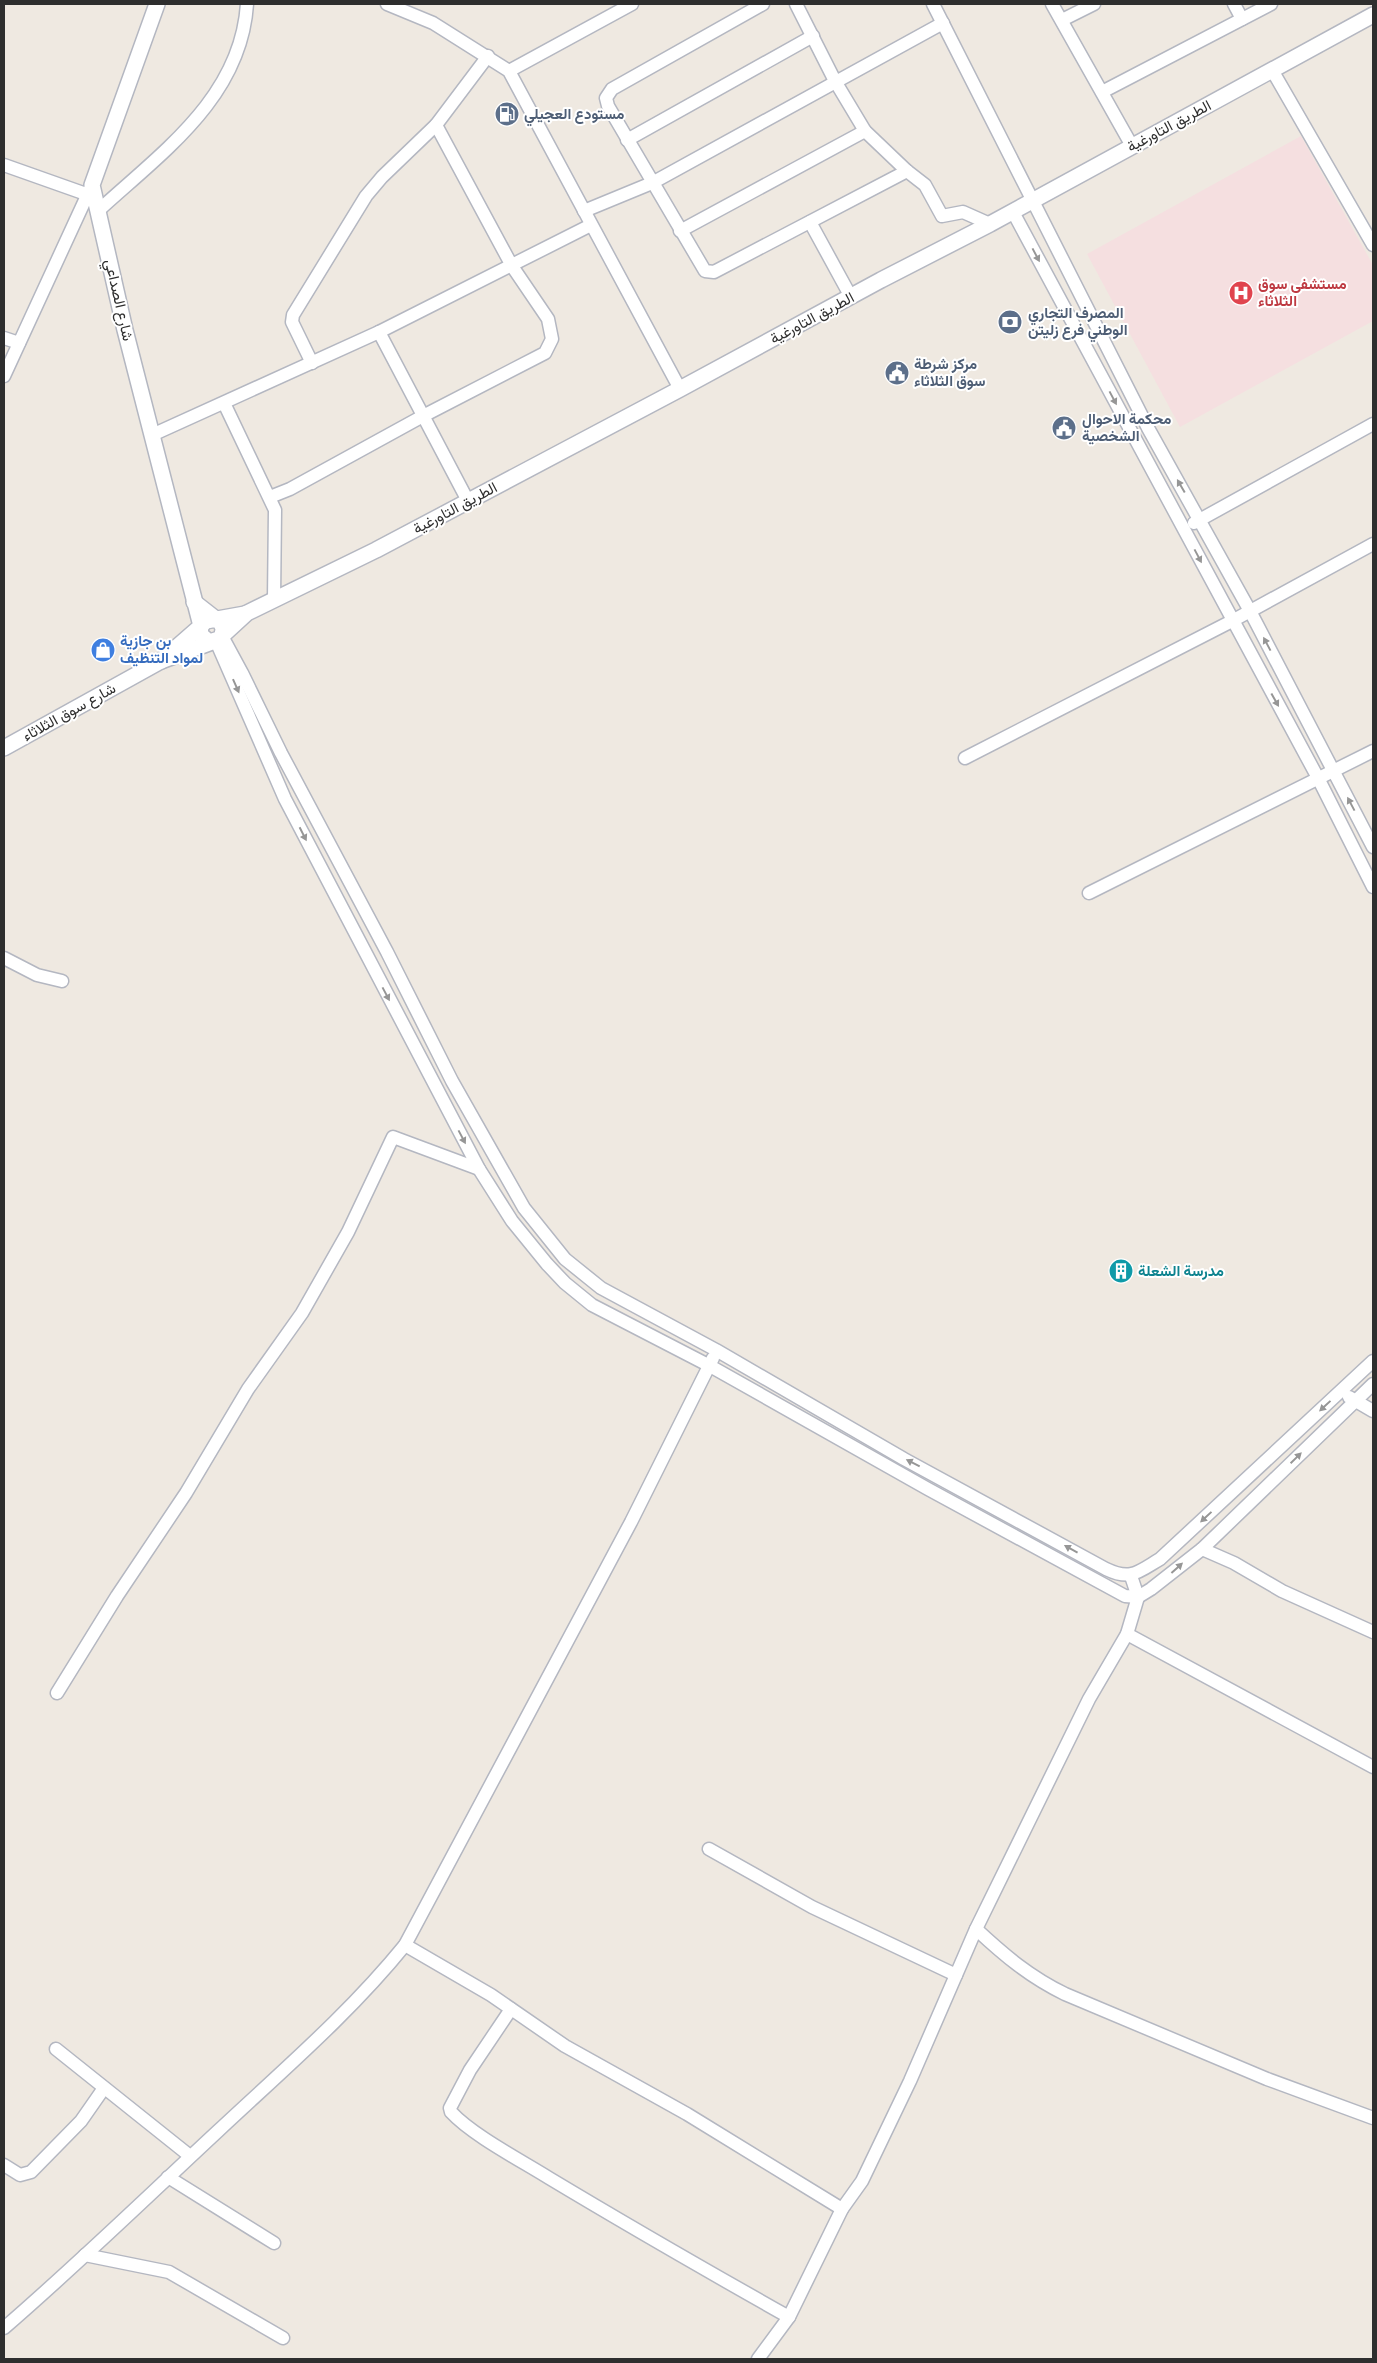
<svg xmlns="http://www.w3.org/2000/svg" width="1377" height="2363" font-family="'Fira Sans Condensed',Vazirmatn,sans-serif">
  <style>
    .medical { fill: #f5dfe0 }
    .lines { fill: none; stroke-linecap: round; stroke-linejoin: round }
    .minor-casing { stroke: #b4b7c1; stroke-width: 15 }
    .tertiary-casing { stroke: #b4b7c1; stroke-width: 18 }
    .minor { stroke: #fff; stroke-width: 12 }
    .tertiary { stroke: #fff; stroke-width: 15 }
    .oneway { fill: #969696 }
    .labels { text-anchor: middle; stroke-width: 4; stroke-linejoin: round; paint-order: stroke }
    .service-label { font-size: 15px; font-weight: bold; fill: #4e5e75; stroke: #fff; text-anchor: start }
    .street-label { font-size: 15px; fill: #2e2e2e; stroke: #fff }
    .health-label { font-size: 15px; font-weight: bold; fill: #be3a42; stroke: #fff; text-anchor: start }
    .shop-label { font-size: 15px; font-weight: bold; fill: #366cbe; stroke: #fff; text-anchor: start }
    .culture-label { font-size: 15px; font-weight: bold; fill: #0d838f; stroke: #fff; text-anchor: start }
  </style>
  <rect width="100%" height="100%" fill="#efe9e1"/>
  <polygon class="medical" points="1301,136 1373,265 1373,321 1180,427 1087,254"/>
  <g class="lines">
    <defs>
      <g id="minor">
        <polyline points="387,4 433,23 509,71 680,389"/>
        <polyline points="763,4 612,89 606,98 608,106 705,271 714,272 907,171"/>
        <polyline points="796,4 835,81 865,131 907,171 925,185 942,216 963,212 990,224"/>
        <polyline points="933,4 1148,428 1250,611 1373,847"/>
        <polyline points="1052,4 1132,146"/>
        <polyline points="1234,4 1242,19"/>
        <polyline points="1062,20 1094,4"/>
        <polyline points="1272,70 1373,245"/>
        <polyline points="509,71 632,4"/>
        <polyline points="1102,92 1271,4"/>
        <polyline points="627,140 813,36"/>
        <polyline points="4,165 86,194"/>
        <path d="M98,211C161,153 241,98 247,4"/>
        <polyline points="584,211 652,183 943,23"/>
        <polyline points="1013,212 1318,778 1373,887"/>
        <polyline points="810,222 851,297"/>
        <polyline points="680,231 865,131"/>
        <polyline points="379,332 468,501"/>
        <polyline points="4,338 19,343"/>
        <polyline points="312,363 292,322 293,315 366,196 382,177 436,125"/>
        <polyline points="4,376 92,185"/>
        <polyline points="224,403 275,510 274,599"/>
        <polyline points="152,435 379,332 591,225"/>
        <polyline points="270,497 290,489 423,416 545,353 552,339 548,319 512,266 436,125 488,56"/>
        <polyline points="1194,523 1373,424"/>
        <path d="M222,636L242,673L281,753L387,952L452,1081L524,1208L565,1259L601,1288L716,1350L904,1459L1106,1569C1131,1581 1138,1572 1160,1559L1373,1361"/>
        <polyline points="216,641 285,799 479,1169 512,1221 547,1264 565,1283 592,1305 710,1366 928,1489 1125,1596 1138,1597 1151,1589 1202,1549 1373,1384"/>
        <polyline points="965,758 1232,621 1373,544"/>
        <polyline points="1089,893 1373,751"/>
        <polyline points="4,958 37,975 62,981"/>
        <polyline points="1349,1397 1373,1411"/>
        <polyline points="1202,1549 1234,1563 1282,1591 1373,1632"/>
        <polyline points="1127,1634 1373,1767"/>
        <polyline points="57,1693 117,1596 186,1493 248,1389 302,1313 348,1232 393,1137 479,1169"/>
        <polyline points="709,1849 812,1907 956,1975"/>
        <path d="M976,1929C1005,1956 1030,1977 1065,1994L1267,2079L1373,2118"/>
        <polyline points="405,1945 491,1995 565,2046 687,2114 842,2209"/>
        <path d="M511,2009L470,2070L450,2108L451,2112C472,2135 522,2161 549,2178C629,2226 709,2272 789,2317"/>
        <polyline points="56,2049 190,2156"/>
        <polyline points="4,2165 20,2175 31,2172 81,2121 104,2088"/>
        <polyline points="168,2177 274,2243"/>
        <polyline points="85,2255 169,2272 283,2338"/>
        <path d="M4,2328C77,2265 147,2197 218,2131C282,2071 350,2013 405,1945L631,1522L713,1358"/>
        <polyline points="758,2359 789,2317 842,2209 862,2181 910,2081 976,1929 1089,1699 1127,1634 1138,1597 1131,1576"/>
      </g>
      <g id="tertiary">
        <polyline points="157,4 92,185 125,330 201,626 161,661"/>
        <path d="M194,602L217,620C224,625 225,632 219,639L209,642L200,634L201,626L206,621L245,614"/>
        <polyline points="222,636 247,613 376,550 680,389 881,280 990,224 1373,15"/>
        <polyline points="4,748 161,661 212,642"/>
      </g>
    </defs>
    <use href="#minor" class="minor-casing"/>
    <use href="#tertiary" class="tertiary-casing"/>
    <use href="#minor" class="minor"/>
    <use href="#tertiary" class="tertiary"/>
  </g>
  <defs><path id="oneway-solid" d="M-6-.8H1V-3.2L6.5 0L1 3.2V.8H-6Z" transform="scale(1.25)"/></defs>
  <g class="oneway">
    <use href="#oneway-solid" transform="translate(1036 255) rotate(62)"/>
    <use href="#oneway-solid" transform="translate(1113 398) rotate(62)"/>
    <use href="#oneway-solid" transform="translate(1181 486) rotate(-120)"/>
    <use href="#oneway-solid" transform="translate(1198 556) rotate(62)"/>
    <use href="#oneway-solid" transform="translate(1267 644) rotate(-118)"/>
    <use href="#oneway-solid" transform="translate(236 686) rotate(66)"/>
    <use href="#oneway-solid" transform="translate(1275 700) rotate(61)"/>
    <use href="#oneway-solid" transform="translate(1351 804) rotate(-118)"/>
    <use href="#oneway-solid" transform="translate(303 834) rotate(63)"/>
    <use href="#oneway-solid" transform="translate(386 994) rotate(62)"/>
    <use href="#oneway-solid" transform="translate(462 1137) rotate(62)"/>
    <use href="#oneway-solid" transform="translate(1325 1406) rotate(137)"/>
    <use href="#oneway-solid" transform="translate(1296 1458) rotate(-44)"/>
    <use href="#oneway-solid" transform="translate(913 1463) rotate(-153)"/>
    <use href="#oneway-solid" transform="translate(1206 1517) rotate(137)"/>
    <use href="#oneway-solid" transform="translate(1071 1549) rotate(-151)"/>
    <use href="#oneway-solid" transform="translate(1177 1568) rotate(-42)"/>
  </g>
  <defs>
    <symbol id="fuel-disc" viewBox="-11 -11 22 22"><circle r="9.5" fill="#5c6f8a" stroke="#fff"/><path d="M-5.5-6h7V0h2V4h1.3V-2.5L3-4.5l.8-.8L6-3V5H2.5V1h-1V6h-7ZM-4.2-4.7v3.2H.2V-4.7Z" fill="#fff"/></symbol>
    <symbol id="hospital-disc" viewBox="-11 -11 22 22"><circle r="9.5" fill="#e0444e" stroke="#fff"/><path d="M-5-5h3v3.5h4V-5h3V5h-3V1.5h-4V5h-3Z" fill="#fff"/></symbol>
    <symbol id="bank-disc" viewBox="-11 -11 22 22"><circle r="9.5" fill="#5c6f8a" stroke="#fff"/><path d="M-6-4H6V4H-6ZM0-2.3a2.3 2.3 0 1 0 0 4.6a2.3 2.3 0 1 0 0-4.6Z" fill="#fff"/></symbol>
    <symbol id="civic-disc" viewBox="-11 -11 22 22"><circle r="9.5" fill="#5c6f8a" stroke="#fff"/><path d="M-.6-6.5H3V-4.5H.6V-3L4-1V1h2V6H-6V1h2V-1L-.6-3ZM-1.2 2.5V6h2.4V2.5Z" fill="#fff"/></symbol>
    <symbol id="shop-disc" viewBox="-11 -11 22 22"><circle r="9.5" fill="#3f7fe0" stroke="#fff"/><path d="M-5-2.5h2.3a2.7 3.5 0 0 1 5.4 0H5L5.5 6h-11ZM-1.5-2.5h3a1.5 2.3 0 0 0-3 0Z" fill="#fff"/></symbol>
    <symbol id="building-disc" viewBox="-11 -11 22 22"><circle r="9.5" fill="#0f9aa8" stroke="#fff"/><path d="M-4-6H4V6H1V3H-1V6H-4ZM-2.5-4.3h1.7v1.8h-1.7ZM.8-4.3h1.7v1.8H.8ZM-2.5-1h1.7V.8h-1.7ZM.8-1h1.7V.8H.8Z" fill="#fff"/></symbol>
  </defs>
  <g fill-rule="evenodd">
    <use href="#fuel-disc" x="493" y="100" width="28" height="28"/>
    <use href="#hospital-disc" x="1227" y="279" width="28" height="28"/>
    <use href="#bank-disc" x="996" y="308" width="28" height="28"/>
    <use href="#civic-disc" x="883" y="359" width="28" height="28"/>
    <use href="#civic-disc" x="1050" y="414" width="28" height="28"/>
    <use href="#shop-disc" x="89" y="636" width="28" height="28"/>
    <use href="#building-disc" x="1107" y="1257" width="28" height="28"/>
  </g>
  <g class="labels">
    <g class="service-label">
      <text x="524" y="119">مستودع العجيلي</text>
      <text x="1028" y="318">المصرف التجاري<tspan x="1028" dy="17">الوطني فرع زليتن</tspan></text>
      <text x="914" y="369">مركز شرطة<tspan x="914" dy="17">سوق الثلاثاء</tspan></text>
      <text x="1082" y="424">محكمة الاحوال<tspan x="1082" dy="17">الشخصية</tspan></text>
    </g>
    <g class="street-label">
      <text transform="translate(1169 126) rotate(-28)" y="5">الطريق التاورغية</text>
      <text transform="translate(119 300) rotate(77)" y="5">شارع الصداعي</text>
      <text transform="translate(812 318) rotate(-28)" y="5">الطريق التاورغية</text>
      <text transform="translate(455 508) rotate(-28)" y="5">الطريق التاورغية</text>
      <text transform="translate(69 712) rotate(-29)" y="5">شارع سوق الثلاثاء</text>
    </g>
    <g class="health-label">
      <text x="1258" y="289">مستشفى سوق<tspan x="1258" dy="17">الثلاثاء</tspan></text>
    </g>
    <g class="shop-label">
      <text x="120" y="646">بن جازية<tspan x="120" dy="17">لمواد التنظيف</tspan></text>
    </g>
    <g class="culture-label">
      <text x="1138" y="1276">مدرسة الشعلة</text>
    </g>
  </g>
  <rect width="1377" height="2363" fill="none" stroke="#2e2e2e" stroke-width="10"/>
</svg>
